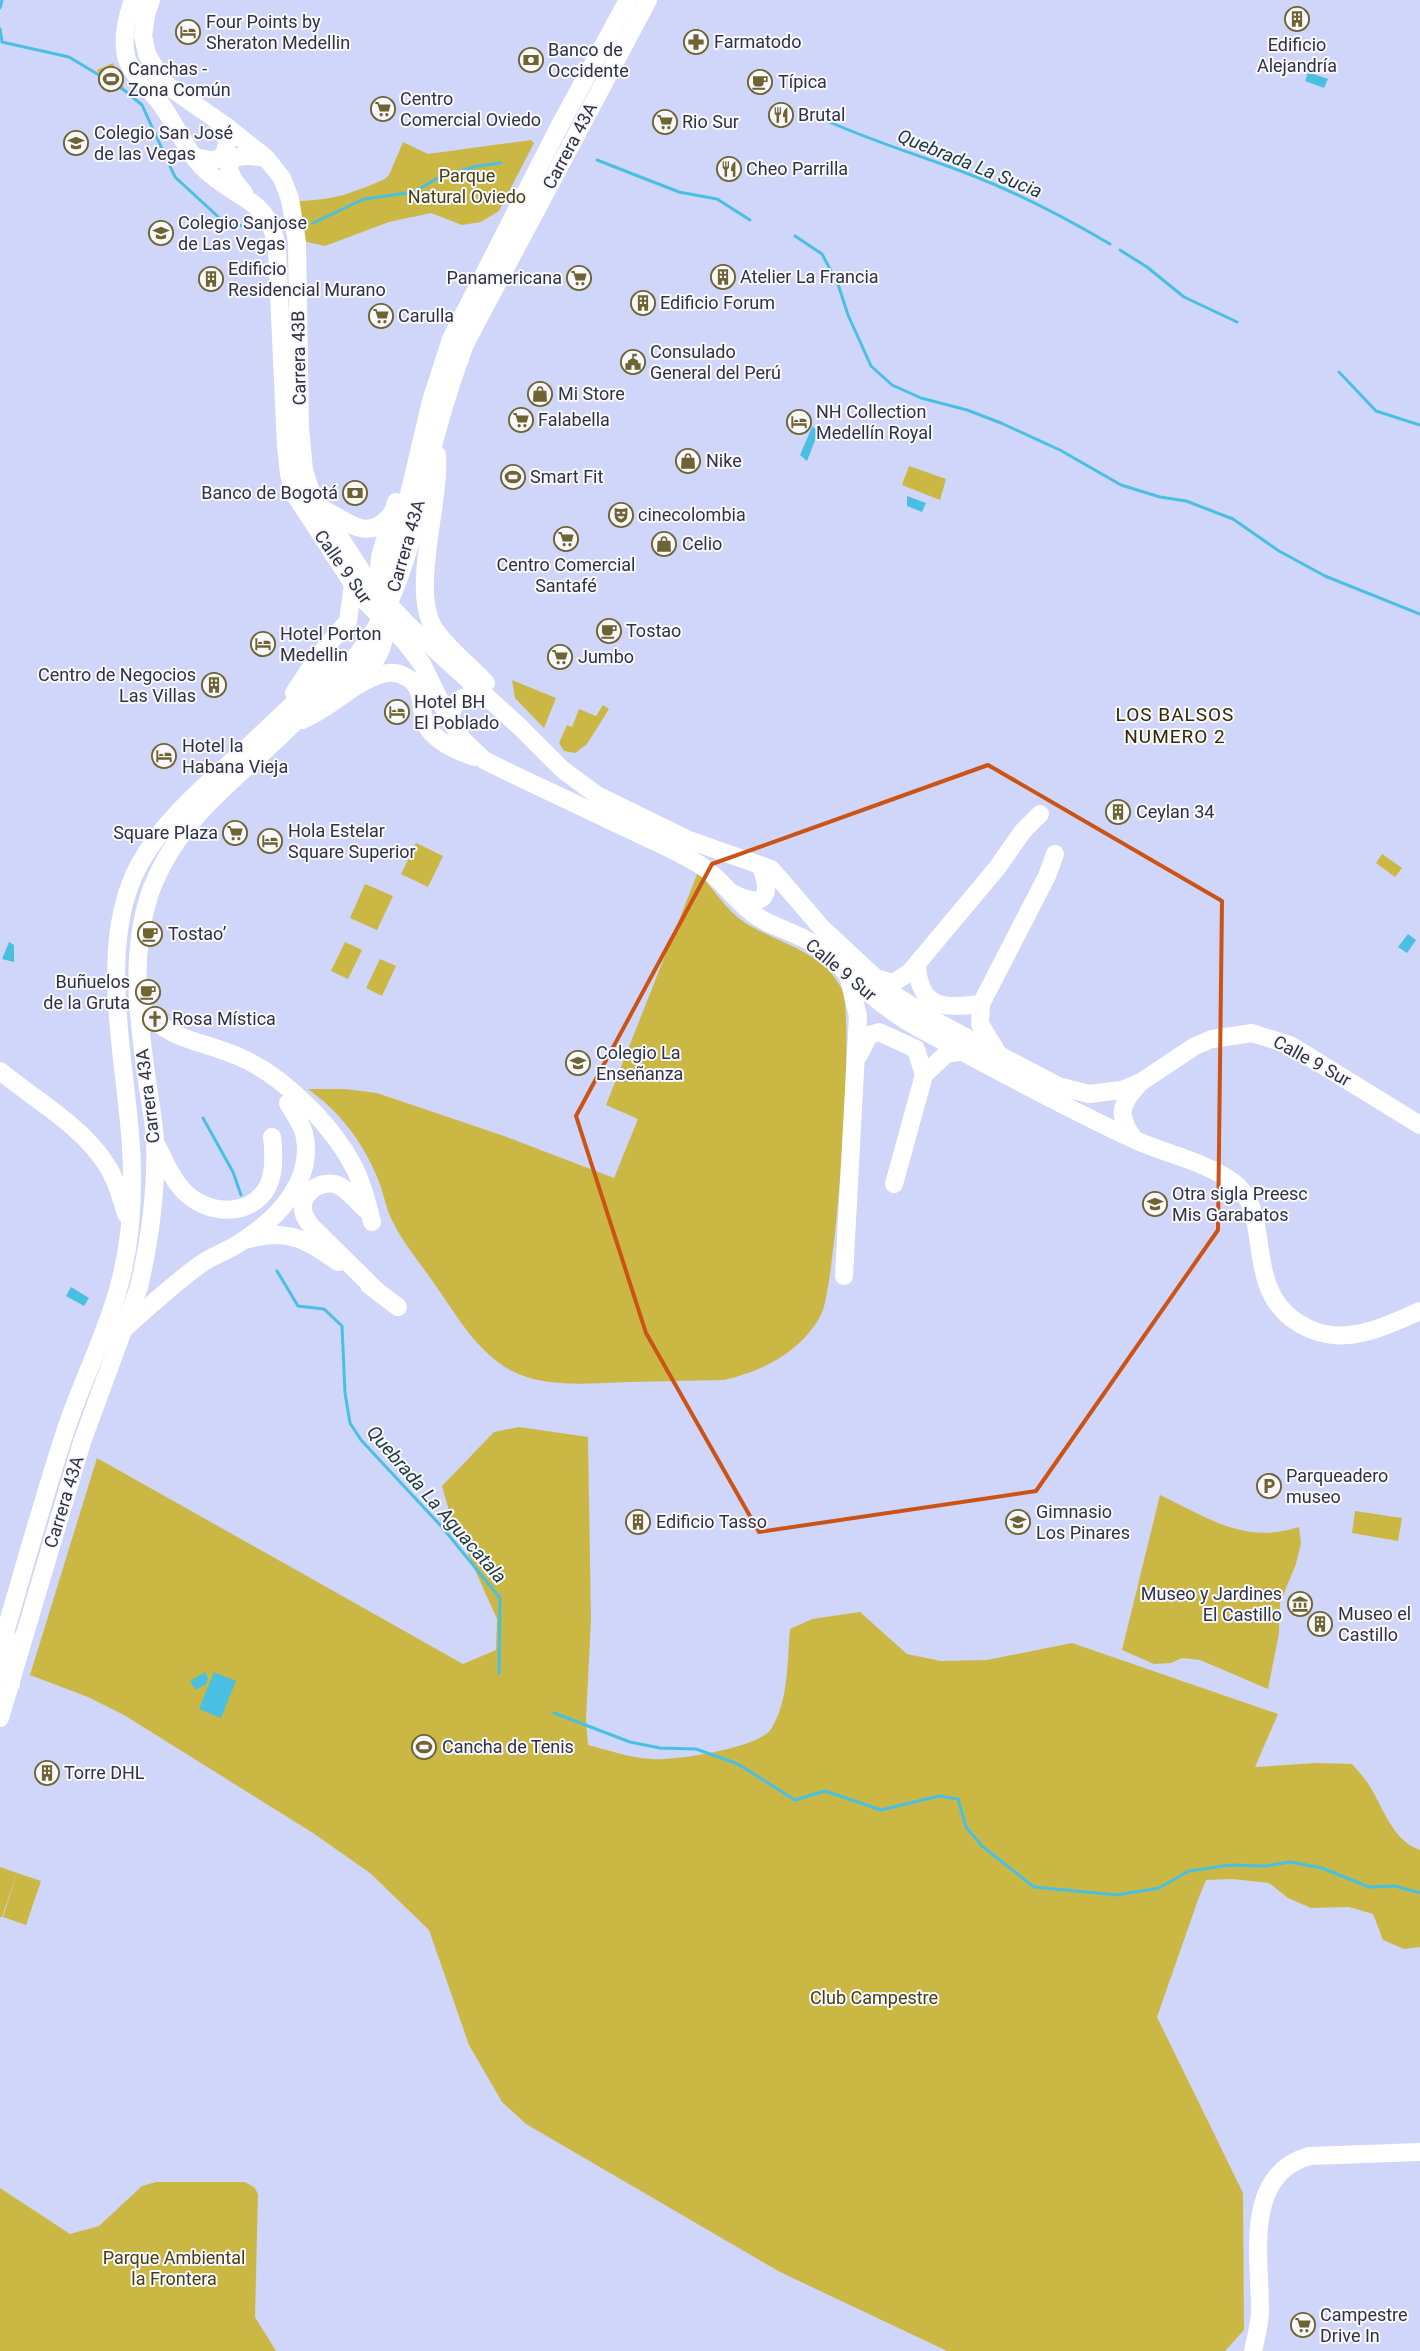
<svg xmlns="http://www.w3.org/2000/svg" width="1420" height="2351" font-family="Roboto,sans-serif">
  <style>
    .green { fill: #cbb844 }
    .water { fill: #49c0e1 }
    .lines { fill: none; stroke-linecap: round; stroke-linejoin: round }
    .stream { stroke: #49c0e1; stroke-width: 3 }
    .major { stroke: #fff; stroke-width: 18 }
    .marked { fill: none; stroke: #cc5314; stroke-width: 4; stroke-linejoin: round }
    .labels { text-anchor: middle; stroke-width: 4; stroke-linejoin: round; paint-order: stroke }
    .poi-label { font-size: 18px; fill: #303244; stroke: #f8f8fd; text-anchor: start }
    .street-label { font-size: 18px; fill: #303244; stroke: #f8f8fd }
    .park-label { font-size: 18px; fill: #48400c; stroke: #f8f8fd }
    .water-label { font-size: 19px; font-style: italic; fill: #1f3941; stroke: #f8f8fd }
    .neighbourhood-label { font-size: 19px; letter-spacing: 1px; fill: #312a00; stroke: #f8f8fd }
  </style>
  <rect width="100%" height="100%" fill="#d0d5fa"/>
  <g class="green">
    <polygon points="113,63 124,88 108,93 97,70"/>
    <path d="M531,140L534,143L499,211L481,222L462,225L431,213L389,222L325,246L303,241L299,201C335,200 352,193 385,179L389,175L403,142L428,154Z"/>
    <polygon points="909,466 946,479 940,500 902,485"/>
    <polygon points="512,680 556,698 544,728 515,698"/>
    <polygon points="603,705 609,709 587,744 575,753 564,751 559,743 567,725 572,727 579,709 596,716"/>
    <polygon points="416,843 443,856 428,887 401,874"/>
    <polygon points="1382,854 1402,868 1395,877 1376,863"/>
    <path d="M698,872C713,888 726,910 744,922C778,944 822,950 842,989C855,1016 836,1287 821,1315C801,1352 763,1371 724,1380C692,1381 661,1381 629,1382C591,1383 545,1389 510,1370C478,1352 458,1318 438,1289C422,1265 402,1243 390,1216C385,1204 383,1190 377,1177C363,1142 339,1111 308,1089H345L377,1093L504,1136L614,1178L638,1119L606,1105Z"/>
    <polygon points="365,884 393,896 377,930 350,918"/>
    <polygon points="345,942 362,950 348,979 331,971"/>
    <polygon points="380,959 396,966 382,996 366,988"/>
    <path d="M519,1427L588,1437L591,1619L586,1720L588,1745C608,1750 630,1758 651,1759C673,1761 759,1748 771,1729C789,1701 787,1662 790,1629L812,1619L860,1612L907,1654L941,1661L987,1660L1072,1643L1278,1714L1255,1767L1316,1763L1352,1764C1357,1770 1363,1776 1367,1782C1383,1805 1391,1840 1420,1850V1947L1404,1949L1383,1940L1373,1914L1349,1907L1311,1908L1288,1898L1269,1883L1232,1879L1206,1880L1199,1897L1157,2017L1243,2193L1244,2330L1225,2351H947L780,2272L526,2124L502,2102L469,2045L429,1930L370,1873L313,1833L124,1715L88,1697L30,1675L97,1458L463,1664L496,1650L497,1619L450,1514L442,1486L494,1432Z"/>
    <path d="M1160,1495C1207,1517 1244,1545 1299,1527L1301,1543L1296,1564L1280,1603L1279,1633L1268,1689L1200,1660L1182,1658L1171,1663L1154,1664L1122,1650Z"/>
    <polygon points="1355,1511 1402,1518 1398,1541 1352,1533"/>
    <polygon points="0,1867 17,1873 2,1917 0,1917"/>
    <polygon points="17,1873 41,1881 26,1925 3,1917"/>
    <polygon points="156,2182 245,2182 255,2188 258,2194 255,2317 276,2351 0,2351 0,2188 70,2234 99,2226 142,2186"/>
  </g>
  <g class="water">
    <polygon points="1308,72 1328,79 1324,88 1305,81"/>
    <polygon points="812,427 819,430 807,461 800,455"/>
    <polygon points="907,496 926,503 922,512 907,506"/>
    <polygon points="1408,934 1416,940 1407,953 1398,947"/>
    <polygon points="9,942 14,945 14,962 2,959"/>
    <polygon points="71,1287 89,1298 84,1306 66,1296"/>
    <polygon points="205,1672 208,1678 206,1684 196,1690 190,1681"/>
    <polygon points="214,1672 236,1681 221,1718 199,1709"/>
  </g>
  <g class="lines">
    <g class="stream">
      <polyline points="0,8 2,0"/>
      <polyline points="0,29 2,42 69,57 124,90 142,105 175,177 226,224 245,226"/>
      <path d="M816,116C865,139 916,154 966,173C1016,192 1064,217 1110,244"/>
      <polyline points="597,160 679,192 717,199 750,220"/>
      <polyline points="313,223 364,199 414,192 438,178 477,166 501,163"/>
      <polyline points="795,236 822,254 838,284 848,315 871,366 892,385 921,398 967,410 1001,423 1060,450 1121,485 1160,497 1186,501 1233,519 1279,551 1325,576 1420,614"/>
      <polyline points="1120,250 1147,267 1184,297 1237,322"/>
      <polyline points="1339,372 1376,411 1420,425"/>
      <polyline points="203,1118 233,1172 241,1195"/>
      <polyline points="277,1271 298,1306 324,1309 342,1326 345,1393 350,1423 361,1440 442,1527 500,1598 499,1673"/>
      <polyline points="554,1713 630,1742 660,1748 696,1749 738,1764 795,1800 825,1791 881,1810 939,1796 958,1799 966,1827 982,1846 1034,1887 1117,1895 1159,1888 1189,1871 1230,1865 1265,1866 1290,1862 1322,1868 1369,1887 1395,1886 1420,1893"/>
    </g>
    <g class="major">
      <path d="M133,0C127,17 122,38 126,56C131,74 146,86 157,99C177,123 186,155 210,174C242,202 271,200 277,250L286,446L289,474L295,495L353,584L364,600L406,643L422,664L450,721L463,740L484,760L506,771C550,792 595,813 639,834C660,844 681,853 700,865C720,877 732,897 750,911C768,927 795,931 815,945C828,954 838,965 849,975C870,995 891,1013 917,1027C988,1066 1060,1105 1133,1139C1165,1154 1204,1161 1233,1182C1278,1214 1236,1299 1312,1330C1350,1345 1385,1326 1420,1311"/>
      <polyline points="151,0 146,15 143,36 147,54 159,75 168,86 227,127 266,158 282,178 290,199 297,242 300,427 304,470 311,492 371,586 407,624 520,727 563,770 597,795 689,840 771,869 821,927 893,994 939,1023 1058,1086 1089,1094 1122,1090 1141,1082 1195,1046 1212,1039 1252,1033 1290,1045 1420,1125"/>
      <path d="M193,156C224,166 228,156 227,127"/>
      <path d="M244,193C217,163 229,151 265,158"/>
      <path d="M437,455C441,501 410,590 434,628C447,649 470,665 486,683"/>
      <path d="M323,509C350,523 369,544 393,512"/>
      <polyline points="378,581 380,557 396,502"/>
      <polyline points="376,603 395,554 431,401 451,339 560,125 628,0"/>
      <polyline points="294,693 317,658 348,621 353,584"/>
      <path d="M345,694C367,670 391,653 383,616"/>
      <path d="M302,720C330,709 354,682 382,674C390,672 397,672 404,676C425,685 419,705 425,723C432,740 458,752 475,757"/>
      <path d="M450,721C452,699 465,692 486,698"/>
      <path d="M734,894C767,910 772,893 760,865"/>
      <path d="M917,966C920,1010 945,1008 981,1004"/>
      <polyline points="875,978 893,983 910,972 997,868 1023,831 1040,814"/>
      <path d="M138,1003C171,1045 200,1038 244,1059C287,1079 335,1128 356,1171C363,1187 368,1205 372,1222"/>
      <polyline points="998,1054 980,1024 981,1004 1047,876 1055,854"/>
      <polyline points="859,1055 869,1035 879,1032 916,1049 924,1075"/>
      <path d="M0,1071C34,1099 82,1126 106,1164C116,1179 121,1197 126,1214"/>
      <path d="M1135,1140C1117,1117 1119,1105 1139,1084"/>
      <path d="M157,1146C166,1163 173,1182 188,1195C211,1215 252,1217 268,1186C275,1171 274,1153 272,1137"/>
      <polyline points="894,1184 924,1075 946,1054 964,1051"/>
      <path d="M365,1209C356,1201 346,1187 335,1184C319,1181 301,1193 303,1210C304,1217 308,1222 312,1227L378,1292"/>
      <path d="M249,1239C287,1228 308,1240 338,1262"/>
      <polyline points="844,1276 858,1016 848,975"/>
      <polyline points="369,1285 398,1307"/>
      <path d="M125,1328C151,1305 176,1281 204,1262C217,1254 232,1249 244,1240C279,1217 315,1179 304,1133C301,1123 293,1112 288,1103"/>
      <path d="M9,1639C5,1654 0,1672 11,1684"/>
      <path d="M0,1649C22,1576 42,1502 66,1429C82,1381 106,1335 119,1286C128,1253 132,1216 132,1183C134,1086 91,953 139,865C163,821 201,789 238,756C270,726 302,697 332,665"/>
      <path d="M0,1718L82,1442L139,1287C150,1239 157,1190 155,1141C154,1123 151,1106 148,1088C139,1024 129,959 149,896C170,835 212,798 258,757C298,720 346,676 375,629C404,581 414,528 426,475C436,430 449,387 465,344L648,0"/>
      <path d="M1253,2351C1256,2337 1260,2324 1260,2310C1260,2257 1243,2175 1309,2156L1420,2152"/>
    </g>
  </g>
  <path class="marked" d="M988,765L1222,901L1218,1230L1036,1491L759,1532L646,1333L576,1116L712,864Z"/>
  <defs>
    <symbol id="building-ring" viewBox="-11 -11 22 22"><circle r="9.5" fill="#f8f8fd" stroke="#6d6431" stroke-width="1.5"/><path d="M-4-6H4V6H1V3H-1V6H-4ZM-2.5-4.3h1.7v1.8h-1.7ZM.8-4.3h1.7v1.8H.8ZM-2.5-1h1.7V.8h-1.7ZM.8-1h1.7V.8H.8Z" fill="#6d6431"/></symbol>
    <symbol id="hotel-ring" viewBox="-11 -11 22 22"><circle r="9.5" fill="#f8f8fd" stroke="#6d6431" stroke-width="1.5"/><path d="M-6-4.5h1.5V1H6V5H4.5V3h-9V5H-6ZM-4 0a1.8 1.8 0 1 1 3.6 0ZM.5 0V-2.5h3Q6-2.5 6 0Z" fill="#6d6431"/></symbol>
    <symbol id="pharmacy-ring" viewBox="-11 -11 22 22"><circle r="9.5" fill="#f8f8fd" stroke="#6d6431" stroke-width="1.5"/><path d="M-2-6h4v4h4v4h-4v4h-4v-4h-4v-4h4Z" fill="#6d6431"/></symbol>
    <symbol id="bank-ring" viewBox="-11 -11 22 22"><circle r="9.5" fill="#f8f8fd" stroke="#6d6431" stroke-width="1.5"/><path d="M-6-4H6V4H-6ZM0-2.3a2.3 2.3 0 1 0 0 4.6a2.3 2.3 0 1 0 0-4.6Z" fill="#6d6431"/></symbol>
    <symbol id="stadium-ring" viewBox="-11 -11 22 22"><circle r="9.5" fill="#f8f8fd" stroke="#6d6431" stroke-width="1.5"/><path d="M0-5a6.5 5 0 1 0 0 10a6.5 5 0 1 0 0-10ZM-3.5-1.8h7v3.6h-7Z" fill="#6d6431"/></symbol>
    <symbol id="cafe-ring" viewBox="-11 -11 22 22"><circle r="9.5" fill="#f8f8fd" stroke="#6d6431" stroke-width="1.5"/><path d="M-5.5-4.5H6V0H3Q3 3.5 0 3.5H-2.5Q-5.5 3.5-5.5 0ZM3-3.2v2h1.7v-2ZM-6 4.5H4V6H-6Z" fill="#6d6431"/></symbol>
    <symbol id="supermarket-ring" viewBox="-11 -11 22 22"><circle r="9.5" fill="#f8f8fd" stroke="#6d6431" stroke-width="1.5"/><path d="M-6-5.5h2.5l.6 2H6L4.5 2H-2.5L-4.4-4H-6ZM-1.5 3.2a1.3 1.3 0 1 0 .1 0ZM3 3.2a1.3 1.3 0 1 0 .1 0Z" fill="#6d6431"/></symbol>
    <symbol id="restaurant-ring" viewBox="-11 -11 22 22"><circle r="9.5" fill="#f8f8fd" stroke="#6d6431" stroke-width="1.5"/><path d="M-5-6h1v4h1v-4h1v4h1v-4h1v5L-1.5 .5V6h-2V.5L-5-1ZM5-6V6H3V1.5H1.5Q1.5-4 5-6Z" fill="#6d6431"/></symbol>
    <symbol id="school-ring" viewBox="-11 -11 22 22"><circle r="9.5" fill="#f8f8fd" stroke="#6d6431" stroke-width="1.5"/><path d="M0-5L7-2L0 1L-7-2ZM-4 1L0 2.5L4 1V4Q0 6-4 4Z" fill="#6d6431"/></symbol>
    <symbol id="civic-ring" viewBox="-11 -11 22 22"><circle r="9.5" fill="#f8f8fd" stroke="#6d6431" stroke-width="1.5"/><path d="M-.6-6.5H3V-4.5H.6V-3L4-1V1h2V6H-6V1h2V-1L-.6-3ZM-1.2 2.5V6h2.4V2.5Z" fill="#6d6431"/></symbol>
    <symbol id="shop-ring" viewBox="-11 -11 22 22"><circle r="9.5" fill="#f8f8fd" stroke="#6d6431" stroke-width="1.5"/><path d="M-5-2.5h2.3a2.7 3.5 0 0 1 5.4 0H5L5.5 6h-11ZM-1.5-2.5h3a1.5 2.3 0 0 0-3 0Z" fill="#6d6431"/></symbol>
    <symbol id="theatre-ring" viewBox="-11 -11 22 22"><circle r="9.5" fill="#f8f8fd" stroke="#6d6431" stroke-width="1.5"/><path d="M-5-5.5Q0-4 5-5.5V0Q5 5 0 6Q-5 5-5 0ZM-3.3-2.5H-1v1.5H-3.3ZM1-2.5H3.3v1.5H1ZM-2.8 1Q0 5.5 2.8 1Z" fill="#6d6431"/></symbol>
    <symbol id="church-ring" viewBox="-11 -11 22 22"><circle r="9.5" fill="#f8f8fd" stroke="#6d6431" stroke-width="1.5"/><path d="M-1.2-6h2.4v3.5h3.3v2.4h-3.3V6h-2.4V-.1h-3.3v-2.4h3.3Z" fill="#6d6431"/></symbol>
    <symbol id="parking-ring" viewBox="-11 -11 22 22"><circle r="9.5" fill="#f8f8fd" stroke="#6d6431" stroke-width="1.5"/><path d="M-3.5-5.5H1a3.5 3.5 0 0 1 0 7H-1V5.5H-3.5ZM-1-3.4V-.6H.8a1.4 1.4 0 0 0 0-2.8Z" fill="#6d6431"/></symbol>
    <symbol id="museum-ring" viewBox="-11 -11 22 22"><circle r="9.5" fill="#f8f8fd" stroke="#6d6431" stroke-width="1.5"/><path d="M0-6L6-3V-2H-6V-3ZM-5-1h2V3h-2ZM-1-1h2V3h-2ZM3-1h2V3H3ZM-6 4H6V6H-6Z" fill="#6d6431"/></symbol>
  </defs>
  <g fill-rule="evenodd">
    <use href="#building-ring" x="1283" y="5" width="28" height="28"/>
    <use href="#hotel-ring" x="174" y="18" width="28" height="28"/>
    <use href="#pharmacy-ring" x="682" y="28" width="28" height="28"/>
    <use href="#bank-ring" x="517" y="46" width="28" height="28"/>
    <use href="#stadium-ring" x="97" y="65" width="28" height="28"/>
    <use href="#cafe-ring" x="746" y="68" width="28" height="28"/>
    <use href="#supermarket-ring" x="369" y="95" width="28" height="28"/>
    <use href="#restaurant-ring" x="767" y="101" width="28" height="28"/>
    <use href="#supermarket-ring" x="651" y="108" width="28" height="28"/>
    <use href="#school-ring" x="62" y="129" width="28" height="28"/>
    <use href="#restaurant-ring" x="715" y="155" width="28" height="28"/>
    <use href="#school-ring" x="147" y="219" width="28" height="28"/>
    <use href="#building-ring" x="709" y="263" width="28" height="28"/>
    <use href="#supermarket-ring" x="565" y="264" width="28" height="28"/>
    <use href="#building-ring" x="197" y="265" width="28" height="28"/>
    <use href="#building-ring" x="629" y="289" width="28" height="28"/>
    <use href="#supermarket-ring" x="367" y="302" width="28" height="28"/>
    <use href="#civic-ring" x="619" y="348" width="28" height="28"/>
    <use href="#shop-ring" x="526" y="380" width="28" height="28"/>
    <use href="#supermarket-ring" x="507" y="406" width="28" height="28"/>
    <use href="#hotel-ring" x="785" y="408" width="28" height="28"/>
    <use href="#shop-ring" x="674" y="447" width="28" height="28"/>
    <use href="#stadium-ring" x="499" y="463" width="28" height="28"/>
    <use href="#bank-ring" x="341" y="479" width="28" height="28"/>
    <use href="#theatre-ring" x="607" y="501" width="28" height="28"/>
    <use href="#supermarket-ring" x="552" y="525" width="28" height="28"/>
    <use href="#shop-ring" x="650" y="530" width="28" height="28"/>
    <use href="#cafe-ring" x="595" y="617" width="28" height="28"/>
    <use href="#hotel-ring" x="249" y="630" width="28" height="28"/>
    <use href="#supermarket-ring" x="546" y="643" width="28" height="28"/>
    <use href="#building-ring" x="200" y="671" width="28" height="28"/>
    <use href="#hotel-ring" x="383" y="698" width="28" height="28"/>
    <use href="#hotel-ring" x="150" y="742" width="28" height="28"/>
    <use href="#building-ring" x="1104" y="798" width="28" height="28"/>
    <use href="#supermarket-ring" x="221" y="819" width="28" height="28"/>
    <use href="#hotel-ring" x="256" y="827" width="28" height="28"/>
    <use href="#cafe-ring" x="136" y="920" width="28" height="28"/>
    <use href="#cafe-ring" x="134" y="978" width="28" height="28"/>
    <use href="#church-ring" x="141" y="1005" width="28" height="28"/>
    <use href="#school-ring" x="564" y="1049" width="28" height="28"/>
    <use href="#school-ring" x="1141" y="1190" width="28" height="28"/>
    <use href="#parking-ring" x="1255" y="1472" width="28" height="28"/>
    <use href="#building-ring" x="624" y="1508" width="28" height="28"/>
    <use href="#school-ring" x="1004" y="1508" width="28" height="28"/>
    <use href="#museum-ring" x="1286" y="1590" width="28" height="28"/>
    <use href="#building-ring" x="1306" y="1610" width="28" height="28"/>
    <use href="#stadium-ring" x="410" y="1733" width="28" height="28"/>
    <use href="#building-ring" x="33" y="1759" width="28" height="28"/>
    <use href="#supermarket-ring" x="1289" y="2311" width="28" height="28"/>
  </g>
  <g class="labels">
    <g class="poi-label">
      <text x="206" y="28">Four Points by<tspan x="206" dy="21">Sheraton Medellin</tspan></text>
      <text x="714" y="48">Farmatodo</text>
      <text x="1297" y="51" text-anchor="middle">Edificio<tspan x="1297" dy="21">Alejandría</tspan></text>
      <text x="548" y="56">Banco de<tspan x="548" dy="21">Occidente</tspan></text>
      <text x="128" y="75">Canchas -<tspan x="128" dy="21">Zona Común</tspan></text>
      <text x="778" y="88">Típica</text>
      <text x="400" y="105">Centro<tspan x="400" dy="21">Comercial Oviedo</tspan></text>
      <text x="798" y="121">Brutal</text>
      <text x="682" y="128">Rio Sur</text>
      <text x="94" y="139">Colegio San José<tspan x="94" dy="21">de las Vegas</tspan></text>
      <text x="746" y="175">Cheo Parrilla</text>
      <text x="178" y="229">Colegio Sanjose<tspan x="178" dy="21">de Las Vegas</tspan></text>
      <text x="228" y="275">Edificio<tspan x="228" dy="21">Residencial Murano</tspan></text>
      <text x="740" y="283">Atelier La Francia</text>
      <text x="562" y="284" text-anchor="end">Panamericana</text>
      <text x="660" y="309">Edificio Forum</text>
      <text x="398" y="322">Carulla</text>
      <text x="650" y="358">Consulado<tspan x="650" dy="21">General del Perú</tspan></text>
      <text x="558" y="400">Mi Store</text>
      <text x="816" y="418">NH Collection<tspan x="816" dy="21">Medellín Royal</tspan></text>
      <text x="538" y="426">Falabella</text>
      <text x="706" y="467">Nike</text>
      <text x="530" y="483">Smart Fit</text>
      <text x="338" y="499" text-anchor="end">Banco de Bogotá</text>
      <text x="638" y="521">cinecolombia</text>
      <text x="682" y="550">Celio</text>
      <text x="566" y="571" text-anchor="middle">Centro Comercial<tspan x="566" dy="21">Santafé</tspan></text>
      <text x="626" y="637">Tostao</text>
      <text x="280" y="640">Hotel Porton<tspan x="280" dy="21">Medellin</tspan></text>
      <text x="578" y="663">Jumbo</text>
      <text x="196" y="681" text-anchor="end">Centro de Negocios<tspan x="196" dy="21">Las Villas</tspan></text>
      <text x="414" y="708">Hotel BH<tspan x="414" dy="21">El Poblado</tspan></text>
      <text x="182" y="752">Hotel la<tspan x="182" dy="21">Habana Vieja</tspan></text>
      <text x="1136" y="818">Ceylan 34</text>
      <text x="288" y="837">Hola Estelar<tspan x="288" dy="21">Square Superior</tspan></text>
      <text x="218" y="839" text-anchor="end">Square Plaza</text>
      <text x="168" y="940">Tostao’</text>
      <text x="130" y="988" text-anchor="end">Buñuelos<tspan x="130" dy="21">de la Gruta</tspan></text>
      <text x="172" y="1025">Rosa Mística</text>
      <text x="596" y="1059">Colegio La<tspan x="596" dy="21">Enseñanza</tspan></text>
      <text x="1172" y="1200">Otra sigla Preesc<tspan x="1172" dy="21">Mis Garabatos</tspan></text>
      <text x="1286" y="1482">Parqueadero<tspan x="1286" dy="21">museo</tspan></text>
      <text x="1036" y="1518">Gimnasio<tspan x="1036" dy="21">Los Pinares</tspan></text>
      <text x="656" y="1528">Edificio Tasso</text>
      <text x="1282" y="1600" text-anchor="end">Museo y Jardines<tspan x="1282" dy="21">El Castillo</tspan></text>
      <text x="1338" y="1620">Museo el<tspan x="1338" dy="21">Castillo</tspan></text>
      <text x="442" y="1753">Cancha de Tenis</text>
      <text x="64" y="1779">Torre DHL</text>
      <text x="1320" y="2321">Campestre<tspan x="1320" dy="21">Drive In</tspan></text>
    </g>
    <g class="street-label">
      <text transform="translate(570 146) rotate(-62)" y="6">Carrera 43A</text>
      <text transform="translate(299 358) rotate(-91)" y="6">Carrera 43B</text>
      <text transform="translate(406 546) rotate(-74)" y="6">Carrera 43A</text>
      <text transform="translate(343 567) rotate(55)" y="6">Calle 9 Sur</text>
      <text transform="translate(841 970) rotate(40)" y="6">Calle 9 Sur</text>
      <text transform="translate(1312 1061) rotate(29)" y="6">Calle 9 Sur</text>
      <text transform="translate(148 1096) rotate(-97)" y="6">Carrera 43A</text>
      <text transform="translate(64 1502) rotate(-73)" y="6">Carrera 43A</text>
    </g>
    <g class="park-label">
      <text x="467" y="182">Parque<tspan x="467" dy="21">Natural Oviedo</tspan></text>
      <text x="874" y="2004">Club Campestre</text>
      <text x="174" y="2264">Parque Ambiental<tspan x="174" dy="21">la Frontera</tspan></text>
    </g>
    <g class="water-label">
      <text transform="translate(970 163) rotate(22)" y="7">Quebrada La Sucia</text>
      <text transform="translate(437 1504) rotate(49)" y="7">Quebrada La Aguacatala</text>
    </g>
    <g class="neighbourhood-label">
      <text x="1175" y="721">LOS BALSOS<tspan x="1175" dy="22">NUMERO 2</tspan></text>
    </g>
  </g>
</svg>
